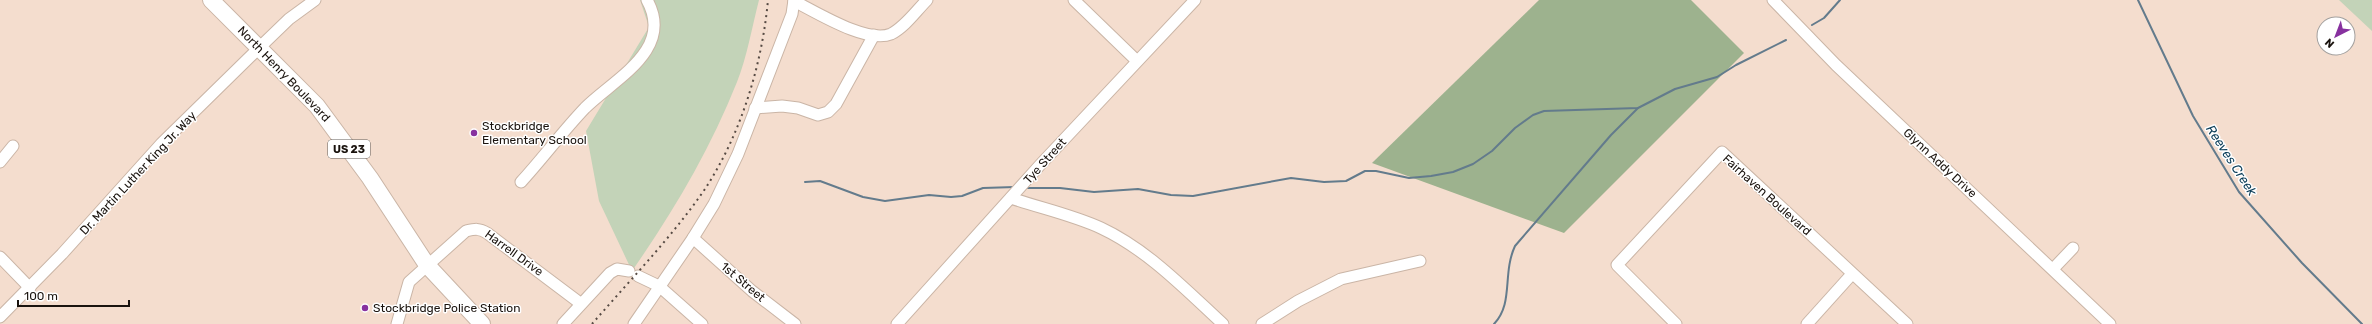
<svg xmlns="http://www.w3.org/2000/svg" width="2372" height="324" font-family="Rubik,sans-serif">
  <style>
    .green { fill: #c3d3b8 }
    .forest { fill: #9db28e }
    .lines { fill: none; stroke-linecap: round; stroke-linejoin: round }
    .stream { stroke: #637b8c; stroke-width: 2 }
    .minor-casing { stroke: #cab5a6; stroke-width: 13 }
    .highway-casing { stroke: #cab5a6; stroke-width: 18 }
    .minor { stroke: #fff; stroke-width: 11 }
    .highway { stroke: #fff; stroke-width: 16 }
    .rail { stroke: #564a43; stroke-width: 2; stroke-dasharray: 2 4; stroke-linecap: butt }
    .poi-dot { fill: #87319f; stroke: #fff; stroke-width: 1.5 }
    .labels { text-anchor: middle; stroke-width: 3; stroke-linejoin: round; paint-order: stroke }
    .shield { fill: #fff; stroke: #5f5a56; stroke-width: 1 }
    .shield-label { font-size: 11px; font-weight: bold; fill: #1a130e }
    .street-label { font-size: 12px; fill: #1a130e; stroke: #fff }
    .poi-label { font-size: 12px; fill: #1a130e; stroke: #fff; text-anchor: start }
    .water-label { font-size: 13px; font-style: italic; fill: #0b3d58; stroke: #fff }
  </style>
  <rect width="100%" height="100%" fill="#f4ddce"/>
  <g class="green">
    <path d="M640,0H759C752,27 747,57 737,82C710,150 673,212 632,271L599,201L586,131L649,27Z"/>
    <polygon points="2339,0 2372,0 2372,31"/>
  </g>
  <polygon class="forest" points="1539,0 1691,0 1744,53 1564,233 1372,163"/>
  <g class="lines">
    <g class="stream">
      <polyline points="2138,0 2193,116 2239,192 2302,263 2362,324"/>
      <polyline points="1812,25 1824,18 1840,0"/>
      <polyline points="805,182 820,181 863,197 885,201 929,195 951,197 962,196 983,188 1015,187"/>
      <polyline points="1026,188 1060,188 1094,192 1138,189 1171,195 1193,196 1291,178 1324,182 1346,181 1365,171 1376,171 1409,178 1431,176 1453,172 1473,164 1492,151 1515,128 1533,115 1544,111 1638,108 1675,89 1717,77 1736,65 1786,40"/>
      <path d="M1494,324C1514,303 1502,274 1515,246L1611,135L1638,108"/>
    </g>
    <defs>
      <g id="minor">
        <polyline points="1074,0 1137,61"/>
        <polyline points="1773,0 1836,65 2110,324"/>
        <path d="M794,1C816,12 867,44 891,34C905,27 916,11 927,0"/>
        <polyline points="755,108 782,106 798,108 818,115 828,112 836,104 874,35"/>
        <polyline points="0,162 13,146"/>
        <path d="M521,182C543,158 563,131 585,108C614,79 675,50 647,0"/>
        <path d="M1011,198C1040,208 1073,215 1101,228C1148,250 1186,290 1223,324"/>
        <polyline points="693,238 752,291 795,324"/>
        <polyline points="0,257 30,288"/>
        <polyline points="2053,269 2073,248"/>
        <polyline points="638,276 659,286 702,324"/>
        <polyline points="0,317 62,254 161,144 260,47 289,19 315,0"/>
        <path d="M397,324L409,282L466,231C475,229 479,228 487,233L580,303"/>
        <polyline points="563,324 610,273 617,269 629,271"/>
        <polyline points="634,324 693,238 714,204 738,154 792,14 794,0"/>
        <polyline points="897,324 1040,165 1195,0"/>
        <polyline points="1262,324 1298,301 1341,279 1420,261"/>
        <polyline points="1676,324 1617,265 1722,152 1907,324"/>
        <polyline points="1807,324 1852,274"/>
      </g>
      <polyline id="highway" points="211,0 317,106 370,178 427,265 482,324"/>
    </defs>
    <use href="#minor" class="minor-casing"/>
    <use href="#highway" class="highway-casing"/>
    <use href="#minor" class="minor"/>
    <use href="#highway" class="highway"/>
    <path class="rail" d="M592,324C630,280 672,237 705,189C741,134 762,65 768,0"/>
  </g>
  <g class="poi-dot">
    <circle cx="474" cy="133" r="4"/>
    <circle cx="365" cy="308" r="4"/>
  </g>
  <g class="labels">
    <rect class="shield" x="328" y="140" width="42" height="18" rx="3"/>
    <g class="shield-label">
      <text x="349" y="153">US 23</text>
    </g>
    <g class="street-label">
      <text transform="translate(284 74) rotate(46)" y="4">North Henry Boulevard</text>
      <text transform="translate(1045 161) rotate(-48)" y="4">Tye Street</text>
      <text transform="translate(1940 163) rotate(43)" y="4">Glynn Addy Drive</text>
      <text transform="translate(138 173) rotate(-47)" y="4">Dr. Martin Luther King Jr. Way</text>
      <text transform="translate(1767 195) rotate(42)" y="4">Fairhaven Boulevard</text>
      <text transform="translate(514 253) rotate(36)" y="4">Harrell Drive</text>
      <text transform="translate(743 282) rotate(40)" y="4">1st Street</text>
    </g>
    <g class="poi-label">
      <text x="482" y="130">Stockbridge<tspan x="482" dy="14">Elementary School</tspan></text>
      <text x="373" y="312">Stockbridge Police Station</text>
    </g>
    <g class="water-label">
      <text transform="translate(2232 160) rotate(57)" y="5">Reeves Creek</text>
    </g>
  </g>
  <g transform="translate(2336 36) rotate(222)"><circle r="19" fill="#ffffff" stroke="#a3a19f"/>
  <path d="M0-3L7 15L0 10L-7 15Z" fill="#87319f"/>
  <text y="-6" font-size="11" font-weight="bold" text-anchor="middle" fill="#1a130e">N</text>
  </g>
  <path d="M18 300v6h111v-6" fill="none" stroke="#1a130e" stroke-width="2"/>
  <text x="24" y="300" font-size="12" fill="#1a130e" stroke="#ffffff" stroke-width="3" paint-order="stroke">100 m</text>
</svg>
